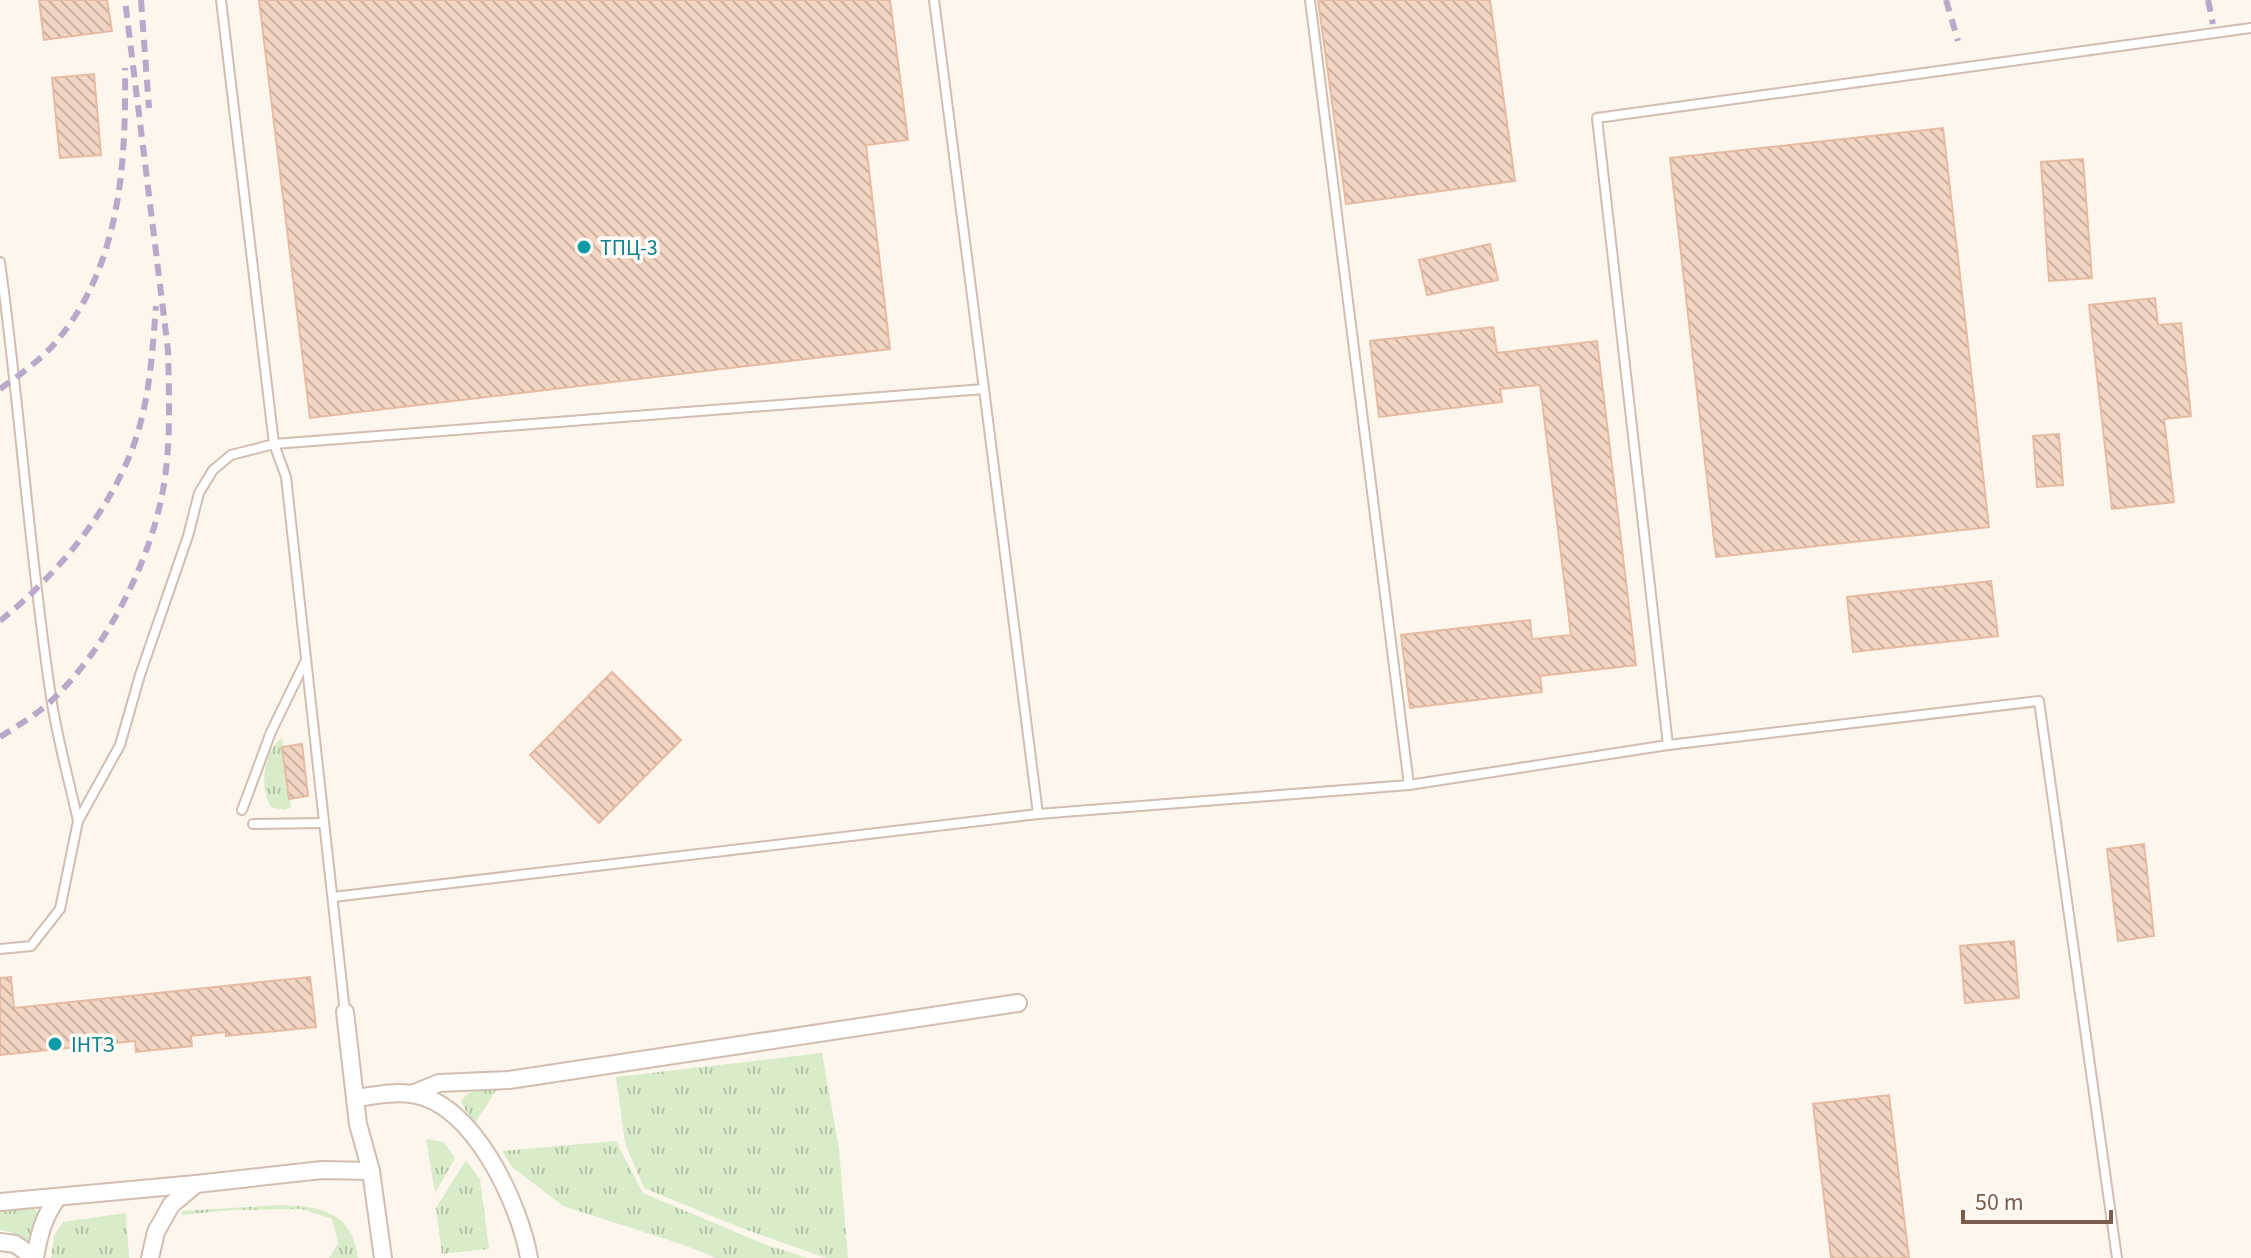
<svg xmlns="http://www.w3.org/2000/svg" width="2251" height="1258" font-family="'Source Sans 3',sans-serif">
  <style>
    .grass { fill: url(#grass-tufts) }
    .building { fill: url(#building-back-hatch); stroke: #e6bba3; stroke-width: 2 }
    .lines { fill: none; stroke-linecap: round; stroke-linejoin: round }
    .service-casing { stroke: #d1beb0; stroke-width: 12 }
    .minor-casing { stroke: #d1beb0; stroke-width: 20 }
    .service { stroke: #fff; stroke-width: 8 }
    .minor { stroke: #fff; stroke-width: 16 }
    .rail { stroke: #b9a8c9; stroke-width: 6; stroke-dasharray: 12 8; stroke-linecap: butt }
    .culture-dot { fill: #0f9aa8; stroke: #fffaf3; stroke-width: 3 }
    .labels { text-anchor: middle; stroke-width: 7; stroke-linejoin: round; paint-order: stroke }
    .culture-label { font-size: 22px; fill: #0d838f; stroke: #fffaf3; text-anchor: start }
  </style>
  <defs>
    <pattern id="grass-tufts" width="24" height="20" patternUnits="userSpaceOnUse" patternTransform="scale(2)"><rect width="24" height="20" fill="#d8ecc9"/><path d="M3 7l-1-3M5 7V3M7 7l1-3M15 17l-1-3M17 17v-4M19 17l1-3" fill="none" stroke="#b4c2a5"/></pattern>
    <pattern id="building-back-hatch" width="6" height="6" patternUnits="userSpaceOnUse" patternTransform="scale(2)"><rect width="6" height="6" fill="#f3d5c3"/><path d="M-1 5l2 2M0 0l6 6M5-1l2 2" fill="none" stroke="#cab0a1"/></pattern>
  </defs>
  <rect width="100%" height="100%" fill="#fdf6ec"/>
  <g class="grass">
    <path d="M282,738L291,808L284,810L271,807C259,787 263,752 282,738Z"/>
    <polygon points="822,1053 839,1148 848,1258 826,1258 736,1226 644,1188 625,1143 616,1077"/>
    <path d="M498,1087L474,1125L461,1102C469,1088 483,1089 498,1087Z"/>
    <polygon points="426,1139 444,1142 455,1158 435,1193"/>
    <polygon points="616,1141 643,1193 764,1244 808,1258 716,1258 684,1245 563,1206 512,1167 502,1151"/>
    <polygon points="466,1160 480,1179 489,1249 442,1254 436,1208"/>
    <path d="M280,1205C320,1206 353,1212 358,1258H329L338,1243L332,1219L301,1209L232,1210L182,1215V1211Z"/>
    <polygon points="27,1207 36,1210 38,1216 30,1245 10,1232 0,1230 0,1209"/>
    <polygon points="126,1213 129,1258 51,1258 54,1236 63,1222"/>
  </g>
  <g class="building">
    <polygon points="39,0 107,0 112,31 44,40"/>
    <polygon points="259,0 890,0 908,140 866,145 890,349 310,418"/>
    <polygon points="1318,0 1490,0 1515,181 1346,204"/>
    <polygon points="94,74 101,155 60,158 52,78"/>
    <polygon points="1943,128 1989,527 1716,557 1670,158"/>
    <polygon points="2083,159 2092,278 2049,281 2041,162"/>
    <polygon points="1490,244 1498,280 1427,295 1419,260"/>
    <polygon points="2155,298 2158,325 2181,323 2191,416 2164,419 2174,502 2112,509 2089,305"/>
    <polygon points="1493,327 1497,353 1597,341 1636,665 1540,676 1542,692 1410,708 1401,635 1530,620 1532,639 1571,635 1540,385 1500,389 1502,402 1379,417 1370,341"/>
    <polygon points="2059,434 2063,485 2037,487 2033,436"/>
    <polygon points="1991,581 1998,636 1853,652 1847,597"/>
    <polygon points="612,672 681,740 599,823 530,755"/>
    <polygon points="302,744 308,796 289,799 282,747"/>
    <polygon points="2144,844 2154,936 2118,941 2107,849"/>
    <polygon points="2014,941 2019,998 1965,1003 1960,946"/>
    <polygon points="11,977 14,1008 310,977 316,1027 226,1036 226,1032 191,1036 192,1046 136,1052 135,1041 0,1055 0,978"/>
    <polygon points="1889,1095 1909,1258 1831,1258 1813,1104"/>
  </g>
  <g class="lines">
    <defs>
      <g id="service">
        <polyline points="221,0 274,444 984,389 1038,814"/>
        <polyline points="934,0 984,389"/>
        <polyline points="1310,0 1409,785"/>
        <path d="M0,262C20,407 29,552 51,697C57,738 69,780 78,821"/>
        <polyline points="1668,745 2039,701 2117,1258"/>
        <polyline points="242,810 271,732 305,662"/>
        <polyline points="253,824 324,823"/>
        <polyline points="333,897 1038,814 1409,785 1668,745 1597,118 2251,28"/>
        <polyline points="0,949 31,946 60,909 78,821 120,745 140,675 188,536 199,493 213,470 231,455 274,444 286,477 345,1012"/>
      </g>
      <g id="minor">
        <polyline points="345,1012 358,1124 371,1171 383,1258"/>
        <polyline points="412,1094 439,1083 509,1080 1018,1003"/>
        <path d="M355,1098C373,1096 392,1091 411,1094C473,1101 520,1205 529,1258"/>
        <polyline points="0,1202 196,1184"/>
        <polyline points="0,1242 15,1244 35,1258"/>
        <path d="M35,1258C39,1234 44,1216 58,1197"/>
        <polyline points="150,1258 156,1232 171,1205 196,1184 322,1170 371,1171"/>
      </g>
    </defs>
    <use href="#service" class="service-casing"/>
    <use href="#minor" class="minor-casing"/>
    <use href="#service" class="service"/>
    <use href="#minor" class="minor"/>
    <g class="rail">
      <polyline points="141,0 149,108"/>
      <polyline points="1946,0 1958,41"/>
      <polyline points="2208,0 2213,24"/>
      <path d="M0,389C19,375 41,360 56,342C121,265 126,164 125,68"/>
      <path d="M0,621C63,570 123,497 142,417C151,380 153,343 156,306"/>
      <path d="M0,737C17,726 35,716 50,702C106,650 152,560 164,484C171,441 169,394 168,350L125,0"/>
    </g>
  </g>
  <g class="culture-dot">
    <circle cx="584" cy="247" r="8"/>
    <circle cx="55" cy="1044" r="8"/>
  </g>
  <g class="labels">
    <g class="culture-label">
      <text x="600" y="255">ТПЦ-3</text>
      <text x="71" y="1052">ІНТЗ</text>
    </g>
  </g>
  <path d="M1963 1210v12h148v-12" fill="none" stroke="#7a5c4d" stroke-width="4"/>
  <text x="1975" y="1210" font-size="24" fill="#7a5c4d" stroke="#fffaf3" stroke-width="6" paint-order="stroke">50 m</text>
</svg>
